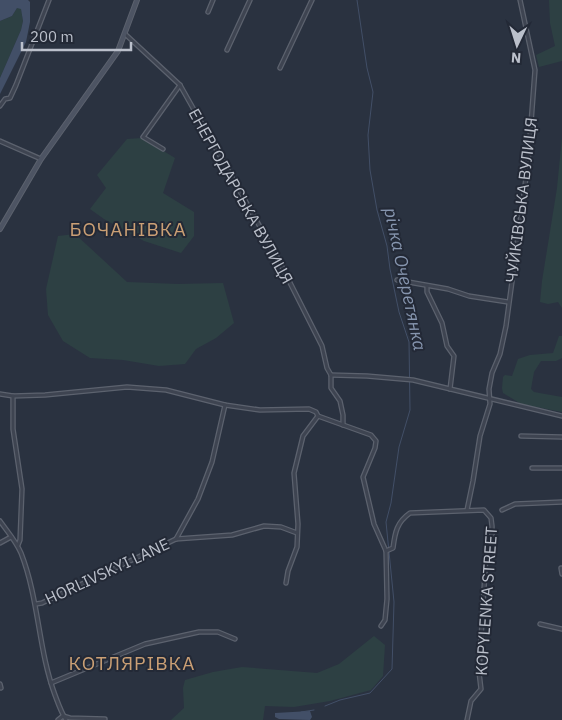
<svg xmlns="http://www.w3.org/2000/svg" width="562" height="720" font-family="'IBM Plex Sans',sans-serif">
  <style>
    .green { fill: #2d4043 }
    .water { fill: #424f67 }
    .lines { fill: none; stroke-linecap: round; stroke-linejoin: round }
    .stream { stroke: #424f67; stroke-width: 1 }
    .minor-casing { stroke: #5c626e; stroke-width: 5.5 }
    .secondary-casing { stroke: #5c626e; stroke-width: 6 }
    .minor { stroke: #3e4451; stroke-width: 3 }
    .secondary { stroke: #4d5463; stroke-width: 4 }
    .labels { text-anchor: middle; stroke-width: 4; stroke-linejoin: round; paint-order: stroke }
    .street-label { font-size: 16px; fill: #bbc0cb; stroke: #232936 }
    .water-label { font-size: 18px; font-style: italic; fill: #8695ae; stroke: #232936 }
    .quarter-label { font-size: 19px; letter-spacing: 1px; fill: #cba075; stroke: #232936 }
  </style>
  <rect width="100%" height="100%" fill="#2a3240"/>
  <g class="green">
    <polygon points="549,0 562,0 562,61 539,67 536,55 555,46 550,23"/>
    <polygon points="17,8 21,8 23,21 21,30 0,78 0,21 12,16"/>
    <polygon points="562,137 562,308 558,302 548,304 540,302 542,281 557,188"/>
    <polygon points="142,138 175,158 163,193 194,212 194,236 181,253 144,241 104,219 90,209 106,188 97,175 127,139"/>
    <polygon points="75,234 127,282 177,284 223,283 234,323 216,338 196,349 185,364 159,366 123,360 90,358 63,341 48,315 46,289 58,236"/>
    <polygon points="559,336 562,336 562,358 556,361 541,361 534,372 531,389 534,392 562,397 562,412 521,404 503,393 502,388 503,377 505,375 512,376 518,359 530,355 553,353"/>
    <polygon points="374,636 385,645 383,676 371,690 330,701 294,707 265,706 263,720 171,720 184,708 183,688 185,680 213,672 242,667 317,673 339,664"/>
  </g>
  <g class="water">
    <polygon points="0,0 28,0 30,2 30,22 26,42 0,94 0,78 21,30 23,21 21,9 17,8 12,16 0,21 0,23"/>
    <polygon points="310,711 312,717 310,720 279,719 275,717 275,713"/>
  </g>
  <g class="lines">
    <g class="stream">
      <polyline points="325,706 340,700 370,693 392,669 394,602 386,522 391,503 399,447 410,410 409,342 399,312 390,269 387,246 377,210 370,170 368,135 373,92 367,68 357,0"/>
      <polyline points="301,712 314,710"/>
    </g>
    <defs>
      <g id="minor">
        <polyline points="208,12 213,0"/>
        <polyline points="125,34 180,85 277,257 322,346 327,368 331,375 331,388 340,401 343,415 343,425"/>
        <polyline points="227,50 250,0"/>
        <polyline points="280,68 312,0"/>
        <polyline points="0,106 5,99 10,98 16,85 49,0"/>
        <polyline points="0,141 41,159"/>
        <polyline points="163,149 143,137 180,85"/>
        <polyline points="397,280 448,289 469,296 508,302"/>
        <polyline points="427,286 427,292 442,323 447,346 454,356 450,389"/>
        <polyline points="331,375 367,376 413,380 562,416"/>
        <polyline points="0,394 13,396 45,395 127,387 166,390 225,405 260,410 309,409 316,412 318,416 371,435 376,441 375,448 363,477 374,524 386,551 387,599 385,620 381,626"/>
        <polyline points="13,396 13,429 22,489 20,540 18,545"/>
        <polyline points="521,436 562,437"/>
        <polyline points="532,468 562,468"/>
        <polyline points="467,510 473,481 480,436 490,404 489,389 492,373 500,354 506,326 528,163 535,70 520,0"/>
        <polyline points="502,510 515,504 562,502"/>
        <path d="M0,521C7,531 16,541 21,553C39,599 38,649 55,695C58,703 61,712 66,720"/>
        <polyline points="176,539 198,499 212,462 225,405"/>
        <polyline points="0,543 11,537"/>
        <path d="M386,551L393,548C395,532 397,522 410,513L484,510L491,518L492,526V535L486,556L479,672L481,689L471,701L467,720"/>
        <polyline points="561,568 562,574"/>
        <polyline points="286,583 288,571 297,547 298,524 294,473 303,436 318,416"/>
        <polyline points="36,604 42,603 176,539 232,535 264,526 281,527 297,533"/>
        <polyline points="540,624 562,629"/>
        <polyline points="51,683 145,644 199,632 218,632 235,639"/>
        <polyline points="0,684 1,688"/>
        <polyline points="58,720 63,716 70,718 105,719"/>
      </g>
      <polyline id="secondary" points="0,229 41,159 118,51 137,0"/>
    </defs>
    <use href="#minor" class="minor-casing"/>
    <use href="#secondary" class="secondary-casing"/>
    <use href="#minor" class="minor"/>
    <use href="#secondary" class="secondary"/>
  </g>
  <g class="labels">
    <g class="street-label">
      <text transform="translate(241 196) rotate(61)" y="6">ЕНЕРГОДАРСЬКА ВУЛИЦЯ</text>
      <text transform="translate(521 200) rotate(-83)" y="6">ЧУЙКІВСЬКА ВУЛИЦЯ</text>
      <text transform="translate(107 571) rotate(-25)" y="6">HORLIVSKYI LANE</text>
      <text transform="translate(486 601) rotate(-86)" y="6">KOPYLENKA STREET</text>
    </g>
    <g class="water-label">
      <text transform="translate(405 279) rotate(78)" y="6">річка Очеретянка</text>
    </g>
    <g class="quarter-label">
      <text x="128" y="236">БОЧАНІВКА</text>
      <text x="132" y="670">КОТЛЯРІВКА</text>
    </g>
  </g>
  <g transform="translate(517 45) rotate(184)" stroke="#232936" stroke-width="4" paint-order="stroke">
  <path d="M0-4L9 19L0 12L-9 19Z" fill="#bbc0cb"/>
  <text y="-8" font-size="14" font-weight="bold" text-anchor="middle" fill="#bbc0cb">N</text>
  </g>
  <path d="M22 42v8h109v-8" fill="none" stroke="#bbc0cb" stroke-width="2.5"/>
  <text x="30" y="42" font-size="15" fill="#bbc0cb" stroke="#232936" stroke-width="4" paint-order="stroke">200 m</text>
</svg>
